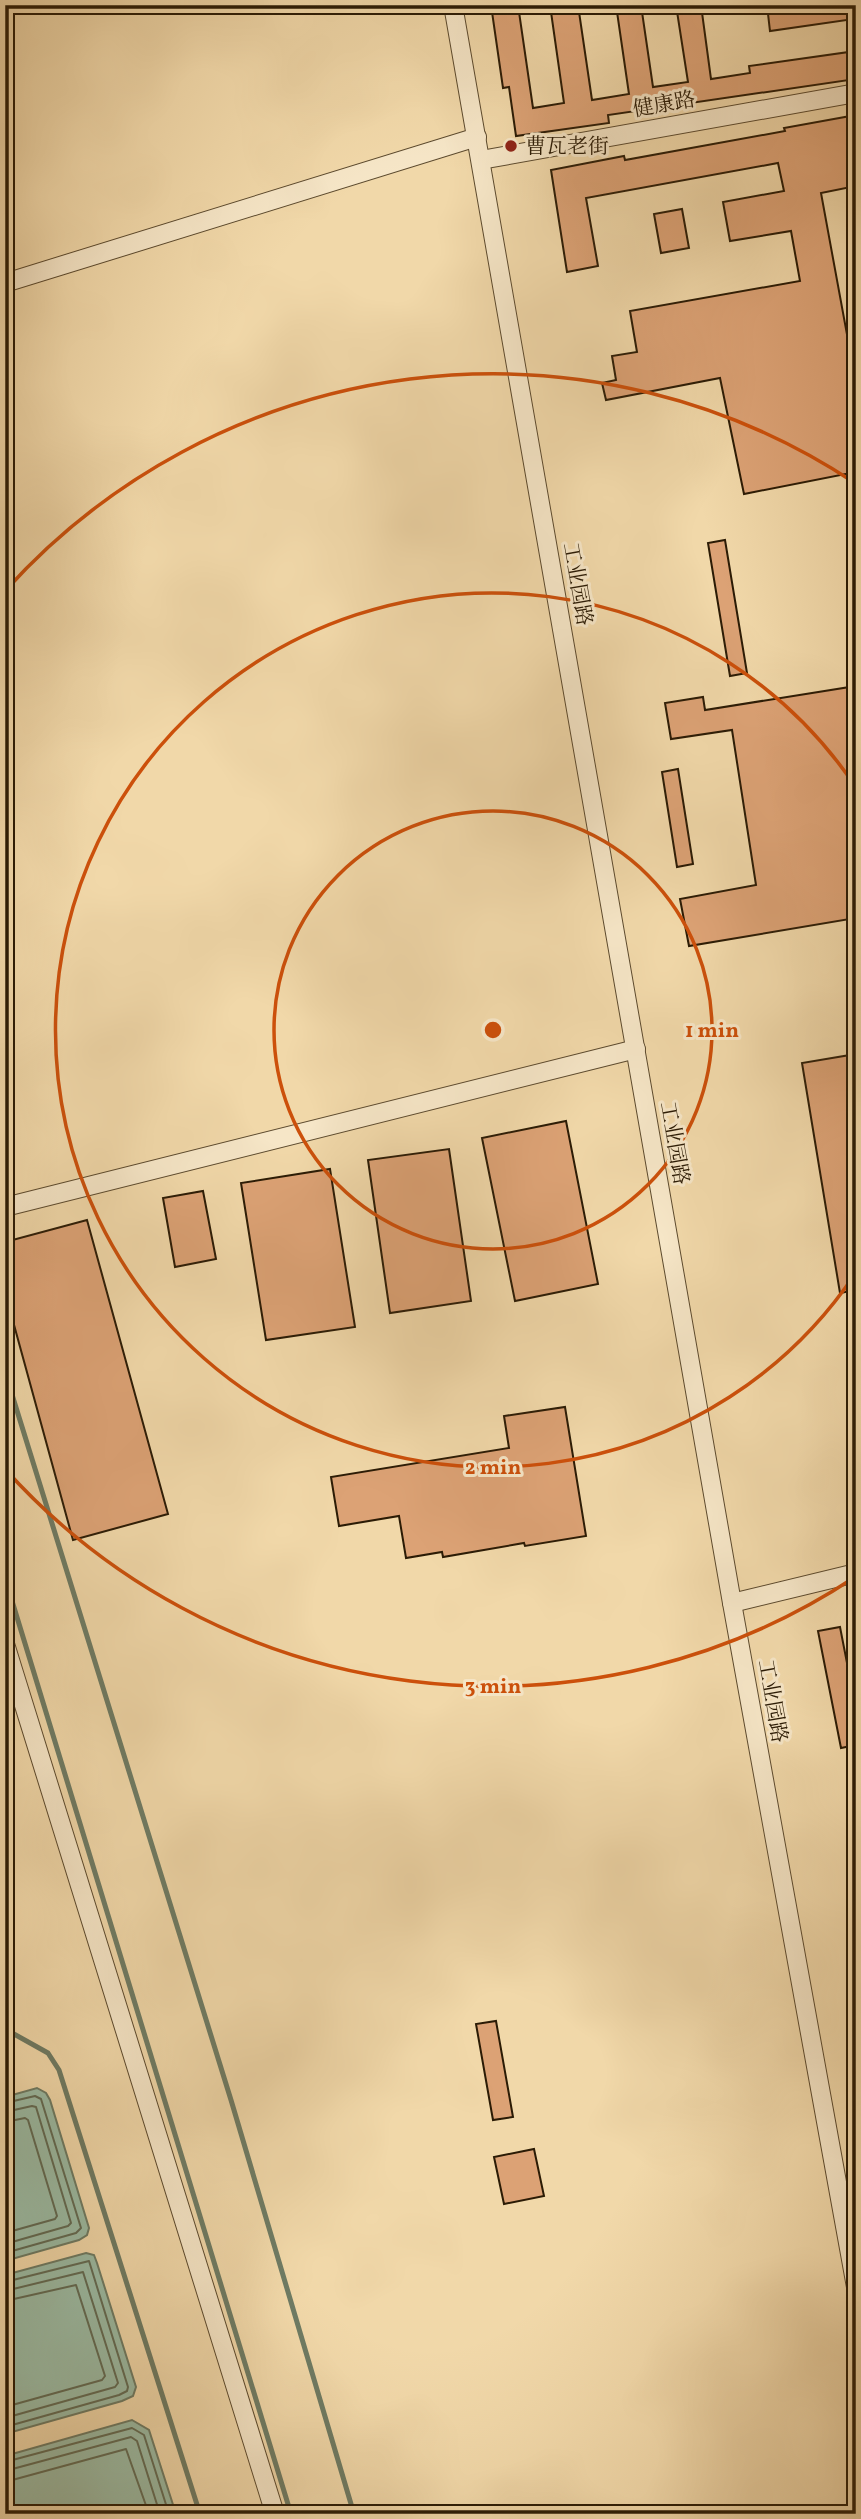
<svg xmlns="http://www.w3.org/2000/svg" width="861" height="2519" font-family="Vollkorn,'Noto Serif SC',serif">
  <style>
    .water { fill: #9bbba4; stroke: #6e7b64; stroke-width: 2 }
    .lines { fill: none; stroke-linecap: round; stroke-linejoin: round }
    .shore { stroke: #636b54; stroke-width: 2 }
    .stream { stroke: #6e7b64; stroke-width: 5 }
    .building { fill: #dca275; stroke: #2b1b05; stroke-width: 2 }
    .minor-casing { stroke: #5c4a2e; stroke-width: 20 }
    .minor { stroke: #f6e6c7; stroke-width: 18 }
    .ring { fill: none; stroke: #cc500b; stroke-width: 3.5 }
    .poi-dot { fill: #8f2418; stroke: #f6e6c7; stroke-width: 2.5 }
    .labels { text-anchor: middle; stroke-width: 6; stroke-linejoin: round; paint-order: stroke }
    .street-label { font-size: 21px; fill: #2b1b05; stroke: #f6e6c7 }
    .poi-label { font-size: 21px; fill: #2b1b05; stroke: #f6e6c7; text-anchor: start }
    .centre { fill: #cc500b; stroke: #f6e6c7; stroke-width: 3.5 }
    .ring-label { font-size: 21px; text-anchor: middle; font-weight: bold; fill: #cc500b; stroke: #f6e6c7; stroke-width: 6; stroke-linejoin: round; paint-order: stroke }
  </style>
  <rect width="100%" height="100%" fill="#f1d8a9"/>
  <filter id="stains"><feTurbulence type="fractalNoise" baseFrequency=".00286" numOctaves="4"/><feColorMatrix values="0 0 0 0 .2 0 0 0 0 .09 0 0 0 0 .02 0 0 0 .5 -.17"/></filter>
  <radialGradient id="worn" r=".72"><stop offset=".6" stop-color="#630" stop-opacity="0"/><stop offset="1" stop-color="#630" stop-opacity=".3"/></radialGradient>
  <g class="water">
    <polygon points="37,2088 46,2093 50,2100 89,2228 87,2235 79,2240 5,2261 5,2097"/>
    <polygon points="86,2253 94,2255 97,2263 136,2387 133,2396 122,2401 5,2434 5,2275"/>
    <polygon points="132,2420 149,2430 176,2514 5,2514 5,2456"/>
  </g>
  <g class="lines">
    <g class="shore">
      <polyline points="5,2103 35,2096 41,2099 81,2228 76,2233 5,2253"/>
      <polyline points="5,2112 32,2106 36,2107 71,2223 68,2226 5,2244"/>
      <polyline points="5,2122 25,2118 28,2120 57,2216 55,2219 5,2233"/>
      <polyline points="5,2282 89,2261 128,2387 127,2391 119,2395 5,2427"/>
      <polyline points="5,2291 83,2272 118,2383 115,2387 5,2418"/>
      <polyline points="5,2301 76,2285 105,2376 102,2380 5,2407"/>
      <polyline points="5,2462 132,2428 144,2435 169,2514"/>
      <polyline points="5,2471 131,2437 137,2441 160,2514"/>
      <polyline points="5,2482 126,2449 149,2514"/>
    </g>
    <g class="stream">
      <polyline points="5,1372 231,2100 354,2514"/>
      <polyline points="5,1578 291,2514"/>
      <polyline points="5,2029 48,2053 59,2070 200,2514"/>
    </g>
  </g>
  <g class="building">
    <polygon points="491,5 518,5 533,108 564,103 550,5 578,5 592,100 629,94 616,5 641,5 653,87 688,82 676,5 701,5 711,79 750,73 749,66 856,51 856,79 608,115 609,123 516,136 509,87 503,88"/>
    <polygon points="767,5 852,5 854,19 770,31"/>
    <polygon points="856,115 856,186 821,193 848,340 856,339 856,472 744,494 720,378 606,400 602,383 616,380 612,356 637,352 630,311 800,281 791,231 730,241 723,202 784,191 778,163 586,198 598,266 567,272 551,170 624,156 625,160 785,131 784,128"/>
    <polygon points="682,209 689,248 661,253 654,214"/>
    <polygon points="725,540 747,673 730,676 708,543"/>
    <polygon points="856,686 856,918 689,946 680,899 756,885 732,730 671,739 665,703 703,697 705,710"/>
    <polygon points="678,769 693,864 677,867 662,772"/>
    <polygon points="856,1054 856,1290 840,1293 802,1063"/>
    <polygon points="566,1121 598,1284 515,1301 482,1138"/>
    <polygon points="449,1149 471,1301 390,1313 368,1160"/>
    <polygon points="330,1169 355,1327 266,1340 241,1183"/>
    <polygon points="203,1191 216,1259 175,1267 163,1198"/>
    <polygon points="87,1220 168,1514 73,1540 5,1292 5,1242"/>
    <polygon points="565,1407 586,1536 525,1546 524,1543 443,1557 442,1552 406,1558 399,1516 339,1526 331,1477 509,1448 504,1416"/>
    <polygon points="840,1627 856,1709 856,1745 841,1748 818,1631"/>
    <polygon points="496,2021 513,2117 493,2120 476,2024"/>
    <polygon points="534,2149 544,2196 504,2204 494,2157"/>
  </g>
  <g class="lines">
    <defs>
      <g id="minor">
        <polyline points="453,5 732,1603 856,2287"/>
        <polyline points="481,160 856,93"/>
        <polyline points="5,283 477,137"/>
        <polyline points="5,1207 636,1049"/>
        <polyline points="732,1603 856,1573"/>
        <polyline points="5,1644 275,2514"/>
      </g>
    </defs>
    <use href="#minor" class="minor-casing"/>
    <use href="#minor" class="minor"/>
  </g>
  <g class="ring">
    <circle cx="493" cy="1030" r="219"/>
    <path d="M855 1274A437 437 0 1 1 855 786"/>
    <path d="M855 1577A656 656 0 0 1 5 1469M5 591A656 656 0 0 1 855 483"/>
  </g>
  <circle class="poi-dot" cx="511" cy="146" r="7"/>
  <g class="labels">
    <g class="street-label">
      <text transform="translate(664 104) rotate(-10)" y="7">健康路</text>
      <text transform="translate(578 584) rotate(80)" y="7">工业园路</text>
      <text transform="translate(675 1143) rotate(80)" y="7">工业园路</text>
      <text transform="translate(773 1701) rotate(80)" y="7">工业园路</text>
    </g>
    <g class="poi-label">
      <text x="525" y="153">曹瓦老街</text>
    </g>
  </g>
  <circle cx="493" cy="1030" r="10" class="centre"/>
  <g class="ring-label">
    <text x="712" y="1037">1 min</text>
    <text x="493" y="1474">2 min</text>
    <text x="493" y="1693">3 min</text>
  </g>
  <rect width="861" height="2519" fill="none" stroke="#f1d8a9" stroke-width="28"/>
  <rect x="7" y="7" width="847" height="2505" fill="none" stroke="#2b1b05" stroke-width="3.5"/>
  <rect x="14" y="14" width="833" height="2491" fill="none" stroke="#2b1b05" stroke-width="2"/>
  <rect width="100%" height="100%" filter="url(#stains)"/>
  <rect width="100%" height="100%" fill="url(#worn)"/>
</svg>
